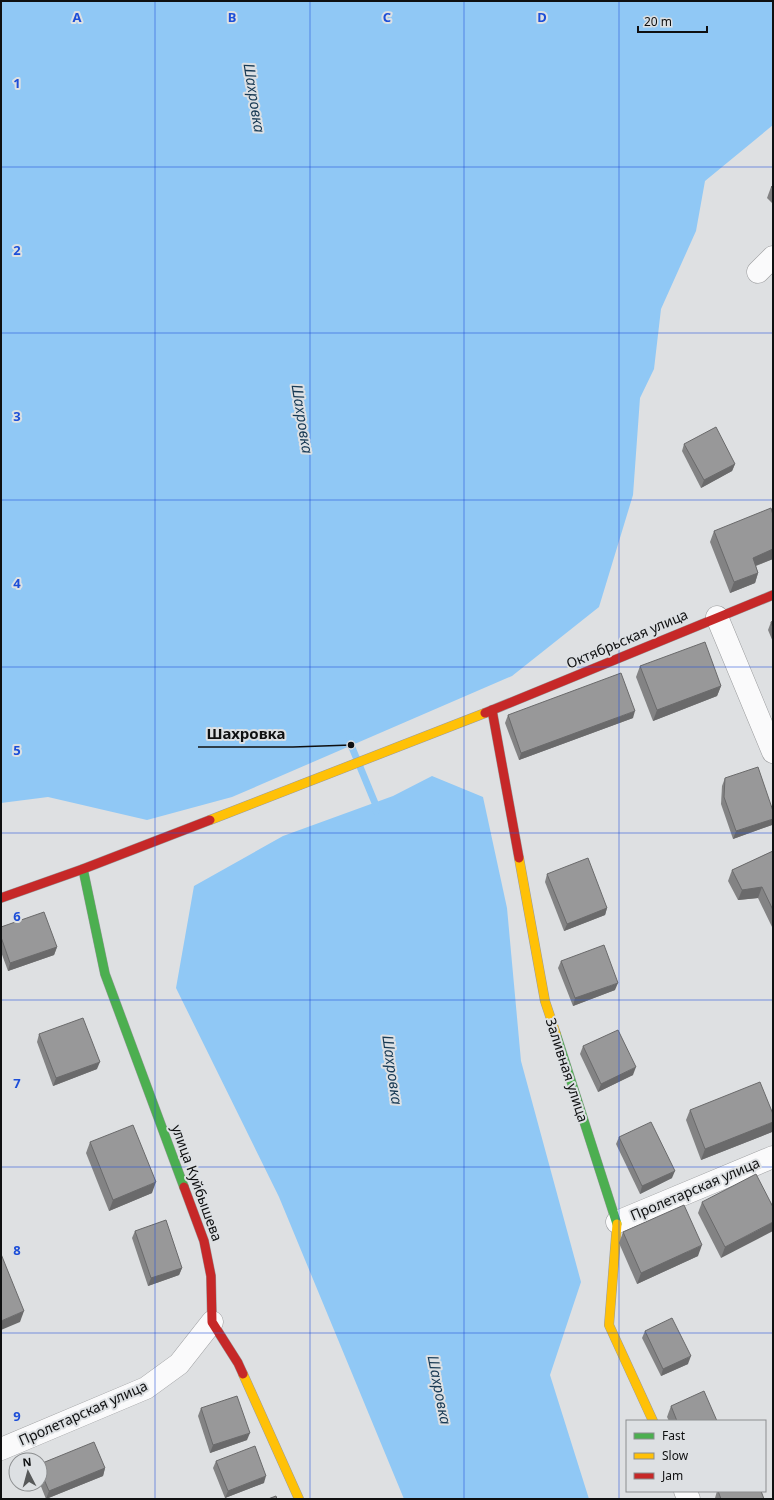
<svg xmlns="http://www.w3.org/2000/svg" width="774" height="1500" font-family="'Noto Sans',sans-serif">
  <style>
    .water { fill: #90c8f5 }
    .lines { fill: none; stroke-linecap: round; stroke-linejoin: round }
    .stream { stroke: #90c8f5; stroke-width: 7 }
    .street-casing { stroke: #9a9b9d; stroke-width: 23 }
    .fast-casing { stroke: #9a9b9d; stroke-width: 10 }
    .slow-casing { stroke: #9a9b9d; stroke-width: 10 }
    .jam-casing { stroke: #9a9b9d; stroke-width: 10 }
    .street { stroke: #fafafb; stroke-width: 22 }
    .fast { stroke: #4caf50; stroke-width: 9 }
    .slow { stroke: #ffc107; stroke-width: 9 }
    .jam { stroke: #c62828; stroke-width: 9 }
    .wall { fill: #838384 }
    .shaded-wall { fill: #6a6a6b }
    .building { fill: #989899; stroke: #6a6a6b }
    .grid { fill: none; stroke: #1d4ed8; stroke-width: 1; stroke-opacity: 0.55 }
    .labels { text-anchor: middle; stroke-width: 4; stroke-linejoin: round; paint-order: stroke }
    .street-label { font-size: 14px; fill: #0f1011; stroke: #dde0e3 }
    .water-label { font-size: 15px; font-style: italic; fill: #183a54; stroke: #dde0e3 }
    .grid-label { font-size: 13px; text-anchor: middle; font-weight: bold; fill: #1d4ed8; stroke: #dde0e3; stroke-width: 4; stroke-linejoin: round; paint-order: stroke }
    .leader { fill: none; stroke: #0f1011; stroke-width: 1.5 }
    .callout-dot { fill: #0f1011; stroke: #dde0e3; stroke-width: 1.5 }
    .callout-label { font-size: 15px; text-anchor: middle; font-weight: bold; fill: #0f1011; stroke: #dde0e3; stroke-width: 4; stroke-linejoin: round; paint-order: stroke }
  </style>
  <rect width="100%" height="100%" fill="#dee0e2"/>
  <g class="water">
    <polygon points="1,1 773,1 773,125 705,181 696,231 661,309 654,369 640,398 633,495 599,607 512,676 232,797 147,820 48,797 1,803"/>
    <polygon points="432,776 483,797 507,908 521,1061 581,1282 550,1375 589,1499 404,1499 279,1197 176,988 194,886 283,836 393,796"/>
  </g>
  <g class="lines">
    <polyline class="stream" points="350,736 351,745 375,803 376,811"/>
    <defs>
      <g id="street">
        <polyline points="758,272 773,257"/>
        <polyline points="717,617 773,752"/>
        <polyline points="617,1222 773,1157"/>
        <polyline points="1,1449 146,1388 179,1364 212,1322"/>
        <polyline points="685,1491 689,1499"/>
      </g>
      <g id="fast">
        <polyline points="83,869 105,974 184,1187"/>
        <polyline points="556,1034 617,1224"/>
      </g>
      <g id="slow">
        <polyline points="210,820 485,713"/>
        <polyline points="519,858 545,1001 556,1034"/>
        <polyline points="617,1224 609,1325 653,1421"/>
        <polyline points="243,1374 299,1499"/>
      </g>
      <g id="jam">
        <polyline points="492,710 519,858"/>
        <polyline points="485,713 773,595"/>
        <polyline points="1,898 83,869 210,820"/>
        <polyline points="184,1187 204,1241 211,1276 212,1322 238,1363 243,1374"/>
      </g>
    </defs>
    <use href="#street" class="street-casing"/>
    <use href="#fast" class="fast-casing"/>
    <use href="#slow" class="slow-casing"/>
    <use href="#jam" class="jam-casing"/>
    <use href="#street" class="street"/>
    <use href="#fast" class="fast"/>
    <use href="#slow" class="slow"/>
    <use href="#jam" class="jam"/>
  </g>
  <g class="wall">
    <polygon points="773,185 773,204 767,198 771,187"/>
    <polygon points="684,444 735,464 732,471 701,488 682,451"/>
    <polygon points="773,515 773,559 756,566 758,573 755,583 730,593 710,542 714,531"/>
    <polygon points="773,621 773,642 768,630 771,622"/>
    <polygon points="640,666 721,686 717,696 653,721 636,677"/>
    <polygon points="508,715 633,718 519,760 505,723"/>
    <polygon points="725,778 772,825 733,839 721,804 722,786"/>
    <polygon points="773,851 773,929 758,898 738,900 728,881 732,870"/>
    <polygon points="547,874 607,908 605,915 564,931 545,882"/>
    <polygon points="1,927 57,947 54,955 8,971 1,952"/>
    <polygon points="561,961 615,990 573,1006 558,968"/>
    <polygon points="39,1034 97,1069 53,1086 37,1042"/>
    <polygon points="583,1046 633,1075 598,1092 580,1054"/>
    <polygon points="690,1110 772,1132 701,1160 686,1120"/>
    <polygon points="619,1137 672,1178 640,1194 616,1144"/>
    <polygon points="90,1142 152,1193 109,1211 86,1153"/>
    <polygon points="702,1202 773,1207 721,1258 698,1213"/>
    <polygon points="135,1231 182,1268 179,1275 148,1286 132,1238"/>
    <polygon points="623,1232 698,1256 637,1284 619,1243"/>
    <polygon points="645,1331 688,1364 661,1376 642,1338"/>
    <polygon points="671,1406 717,1421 669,1421 667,1417"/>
    <polygon points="201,1408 247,1440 210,1453 198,1416"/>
    <polygon points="216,1461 264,1483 225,1498 213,1468"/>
    <polygon points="40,1464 105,1468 103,1476 46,1499 40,1484"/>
    <polygon points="717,1491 764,1499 715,1499 715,1498"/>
  </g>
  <g class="shaded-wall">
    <polygon points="735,464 732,471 701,488 704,480"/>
    <polygon points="773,549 773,559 749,568 753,558"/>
    <polygon points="758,573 755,583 730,593 734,582"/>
    <polygon points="721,686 717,696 653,721 657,710"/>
    <polygon points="635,711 633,718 519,760 521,753"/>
    <polygon points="773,819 772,825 733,839 736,831"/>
    <polygon points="762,887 758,898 738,900 742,890"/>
    <polygon points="607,908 605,915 564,931 567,924"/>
    <polygon points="57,947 54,955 8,971 10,963"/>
    <polygon points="618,983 615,990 573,1006 575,998"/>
    <polygon points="100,1062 97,1069 53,1086 56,1078"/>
    <polygon points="636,1067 633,1075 598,1092 601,1084"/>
    <polygon points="773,1122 773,1129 772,1132 701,1160 705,1149"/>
    <polygon points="675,1171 672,1178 640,1194 642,1186"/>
    <polygon points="156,1182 152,1193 109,1211 113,1200"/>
    <polygon points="773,1222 773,1231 721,1258 725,1247"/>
    <polygon points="702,1245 698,1256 637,1284 641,1273"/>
    <polygon points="182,1268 179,1275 148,1286 151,1278"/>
    <polygon points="24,1311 20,1322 1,1330 1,1321"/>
    <polygon points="691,1356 688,1364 661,1376 663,1369"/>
    <polygon points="250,1433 247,1440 210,1453 213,1445"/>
    <polygon points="105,1468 103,1476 46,1499 49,1491"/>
    <polygon points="266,1476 264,1483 225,1498 228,1491"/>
  </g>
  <g class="building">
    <polygon points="773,185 773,189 771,187"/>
    <polygon points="716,427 735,464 704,480 684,444"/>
    <polygon points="771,508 773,515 773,549 753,558 758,573 734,582 714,531"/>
    <polygon points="773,621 773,628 771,622"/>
    <polygon points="705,642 721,686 657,710 640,666"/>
    <polygon points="621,673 635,711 521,753 508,715"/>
    <polygon points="758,767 773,811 773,819 736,831 724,797 725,778"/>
    <polygon points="773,851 773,910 762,887 742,890 732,870"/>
    <polygon points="588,858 607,908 567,924 547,874"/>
    <polygon points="44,912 57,947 10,963 1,937 1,927"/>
    <polygon points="604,945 618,983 575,998 561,961"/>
    <polygon points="83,1018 100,1062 56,1078 39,1034"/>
    <polygon points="618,1030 636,1067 601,1084 583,1046"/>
    <polygon points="760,1082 773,1114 773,1122 705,1149 690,1110"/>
    <polygon points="651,1122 675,1171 642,1186 619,1137"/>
    <polygon points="133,1125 156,1182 113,1200 90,1142"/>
    <polygon points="756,1174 773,1207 773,1222 725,1247 702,1202"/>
    <polygon points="684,1205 702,1245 641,1273 623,1232"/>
    <polygon points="166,1220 182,1268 151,1278 135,1231"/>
    <polygon points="1,1254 24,1311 1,1321"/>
    <polygon points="672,1318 691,1356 663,1369 645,1331"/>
    <polygon points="704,1391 717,1421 677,1421 671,1406"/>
    <polygon points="237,1396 250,1433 213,1445 201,1408"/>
    <polygon points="94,1442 105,1468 49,1491 40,1470 40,1464"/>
    <polygon points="255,1446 266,1476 228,1491 216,1461"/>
    <polygon points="718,1491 761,1491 764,1499 721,1499"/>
    <polygon points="276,1496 277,1499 268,1499"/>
  </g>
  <path class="grid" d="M155,1V1499M310,1V1499M464,1V1499M619,1V1499M1,167H773M1,333H773M1,500H773M1,667H773M1,833H773M1,1000H773M1,1167H773M1,1333H773"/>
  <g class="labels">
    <g class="street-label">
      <text transform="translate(627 639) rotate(-23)" y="5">Октябрьская улица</text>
      <text transform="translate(567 1070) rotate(72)" y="5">Заливная улица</text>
      <text transform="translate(197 1183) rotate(70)" y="5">улица Куйбышева</text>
      <text transform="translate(695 1189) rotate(-23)" y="5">Пролетарская улица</text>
      <text transform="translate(83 1413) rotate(-24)" y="5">Пролетарская улица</text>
    </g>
    <g class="water-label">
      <text transform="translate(254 98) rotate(81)" y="5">Шахровка</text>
      <text transform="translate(302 419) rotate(81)" y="5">Шахровка</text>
      <text transform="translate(392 1070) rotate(82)" y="5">Шахровка</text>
      <text transform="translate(439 1390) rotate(79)" y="5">Шахровка</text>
    </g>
  </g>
  <g class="grid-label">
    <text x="77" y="22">A</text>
    <text x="232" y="22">B</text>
    <text x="387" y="22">C</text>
    <text x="542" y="22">D</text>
    <text x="17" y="88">1</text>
    <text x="17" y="255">2</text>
    <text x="17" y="421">3</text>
    <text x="17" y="588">4</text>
    <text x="17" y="755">5</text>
    <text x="17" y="921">6</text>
    <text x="17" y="1088">7</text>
    <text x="17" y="1255">8</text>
    <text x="17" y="1421">9</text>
  </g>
  <path class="leader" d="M351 745L293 747H198"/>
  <circle class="callout-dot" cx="351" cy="745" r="4"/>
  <g class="callout-label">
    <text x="246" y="739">Шахровка</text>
  </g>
  <rect width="774" height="1500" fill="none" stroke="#0f1011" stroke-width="4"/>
  <rect x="626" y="1420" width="140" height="72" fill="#dde0e3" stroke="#8b8d8f"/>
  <rect x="634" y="1433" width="20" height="6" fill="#4caf50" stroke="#8b8d8f"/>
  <text x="662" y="1440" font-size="12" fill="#0f1011">Fast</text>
  <rect x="634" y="1453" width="20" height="6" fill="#ffc107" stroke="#8b8d8f"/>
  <text x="662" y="1460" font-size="12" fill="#0f1011">Slow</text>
  <rect x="634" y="1473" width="20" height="6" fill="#c62828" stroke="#8b8d8f"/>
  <text x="662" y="1480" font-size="12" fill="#0f1011">Jam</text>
  <g transform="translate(28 1472) rotate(354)"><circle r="19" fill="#dde0e3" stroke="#8b8d8f"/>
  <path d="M0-3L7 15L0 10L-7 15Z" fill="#57595a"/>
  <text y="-6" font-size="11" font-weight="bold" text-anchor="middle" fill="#0f1011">N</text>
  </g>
  <path d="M638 26v6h69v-6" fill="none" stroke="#0f1011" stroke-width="2"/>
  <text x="644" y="26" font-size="12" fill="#0f1011" stroke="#dde0e3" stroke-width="3" paint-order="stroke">20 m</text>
</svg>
